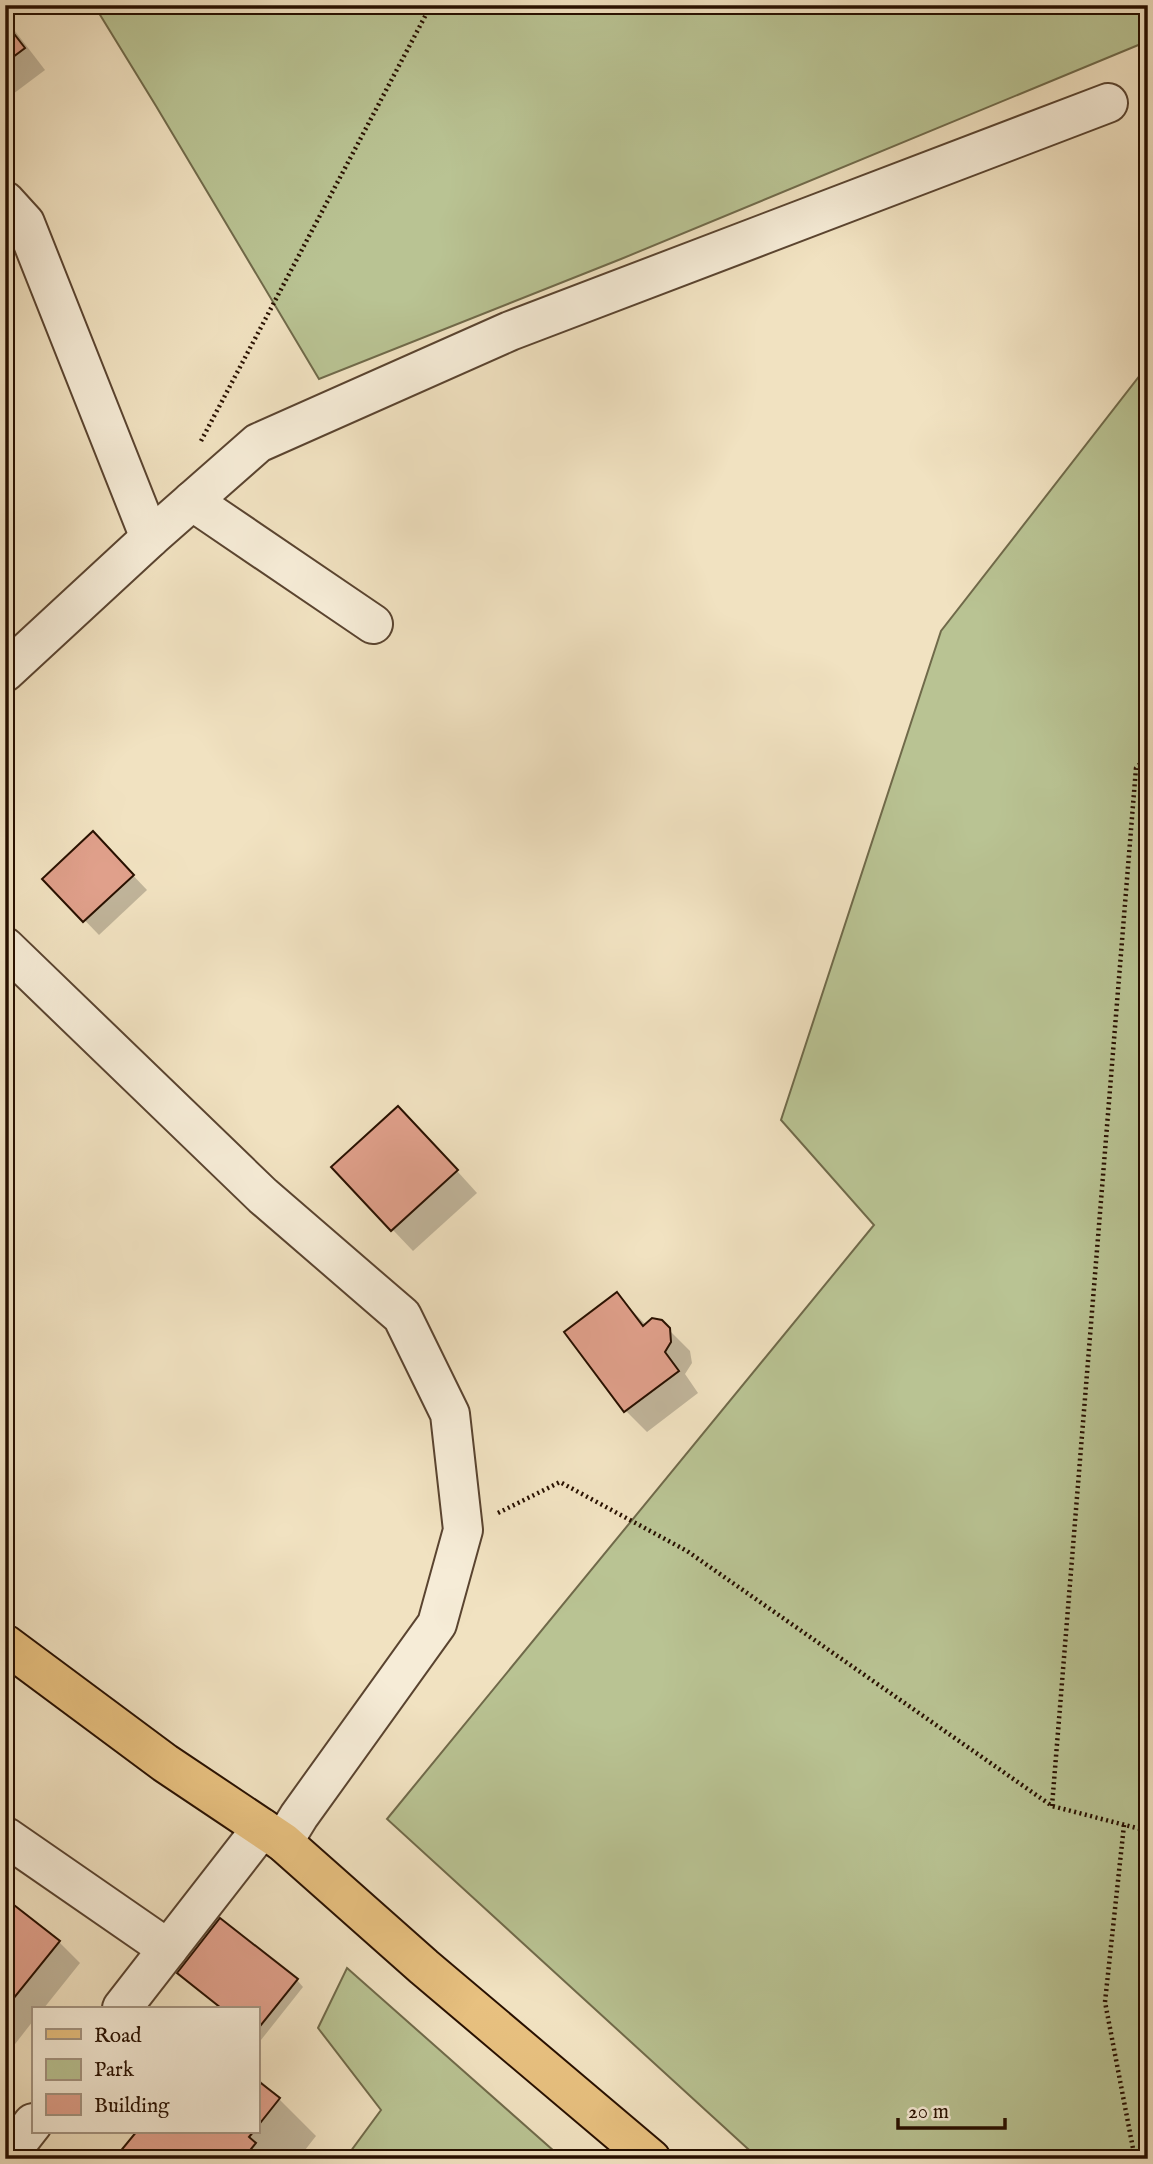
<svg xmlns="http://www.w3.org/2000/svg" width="1153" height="2164" font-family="'IM FELL English',serif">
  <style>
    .green { fill: #b9c393; stroke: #706a4a; stroke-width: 2 }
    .shadow { fill: #0003 }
    .building { fill: #e0a08b; stroke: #281000; stroke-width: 2 }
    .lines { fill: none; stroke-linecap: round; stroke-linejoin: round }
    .minor-casing { stroke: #5a4430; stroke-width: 42 }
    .major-casing { stroke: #281000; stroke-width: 42 }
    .path { stroke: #281000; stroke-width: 4.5; stroke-dasharray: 2 3.5; stroke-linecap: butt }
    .minor { stroke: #f6ecd7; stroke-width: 38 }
    .major { stroke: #e8c180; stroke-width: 38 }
  </style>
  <rect width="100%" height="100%" fill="#f1e2c1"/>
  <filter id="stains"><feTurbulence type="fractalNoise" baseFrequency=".00286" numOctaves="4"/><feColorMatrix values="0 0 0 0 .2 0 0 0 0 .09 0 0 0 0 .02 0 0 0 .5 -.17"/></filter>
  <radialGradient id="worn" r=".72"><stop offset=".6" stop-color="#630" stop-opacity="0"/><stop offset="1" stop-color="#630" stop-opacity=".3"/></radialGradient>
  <g class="green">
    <polygon points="94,5 1148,5 1148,41 621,259 319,379 156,106"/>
    <polygon points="1148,365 1148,2159 759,2159 387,1819 874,1225 781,1120 941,631"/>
    <polygon points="347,1968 563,2159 345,2159 381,2110 318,2028"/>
  </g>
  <g class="shadow">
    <polygon points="5,18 45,70 5,100"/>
    <polygon points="107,848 147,890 99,935 45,879"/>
    <polygon points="419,1129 477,1193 413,1251 333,1167"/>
    <polygon points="617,1295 646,1325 661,1322 690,1351 692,1363 685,1374 698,1393 647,1432 626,1411 567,1332"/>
    <polygon points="5,1900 59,1942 80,1963 44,2008 33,2008 33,2021 5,2057"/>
    <polygon points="186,1980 297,1980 303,1987 261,2040 257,2036 257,2008 222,2008"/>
    <polygon points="257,2077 316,2136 298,2159 117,2159 139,2131 257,2131"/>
  </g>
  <g class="building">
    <polygon points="5,22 25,48 5,63"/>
    <polygon points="93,831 134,875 83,922 42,879"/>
    <polygon points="398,1106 458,1170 391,1231 331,1167"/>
    <polygon points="617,1292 643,1326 652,1318 662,1320 670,1328 671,1342 665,1352 679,1371 624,1412 564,1332"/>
    <polygon points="5,1898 60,1941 5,2009"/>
    <polygon points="220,1918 298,1979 257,2030 257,2008 221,2008 177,1973"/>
    <polygon points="257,2080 280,2098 257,2127"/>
    <polygon points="137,2131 254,2131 249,2137 256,2143 243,2159 114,2159"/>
  </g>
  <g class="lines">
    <defs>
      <g id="minor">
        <polyline points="5,201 25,223 150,538"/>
        <polyline points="192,501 373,624"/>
        <polyline points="5,672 150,538 258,443 510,331 1108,103"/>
        <polyline points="5,947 263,1196 402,1316 450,1414 463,1530 437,1624 299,1816 283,1842"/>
        <polyline points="6,1837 168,1949"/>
        <polyline points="122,2008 262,1828"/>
        <polyline points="5,2159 33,2123"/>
      </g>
      <polyline id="major" points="5,1644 165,1763 283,1842 424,1967 651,2159"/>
    </defs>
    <use href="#minor" class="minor-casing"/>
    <use href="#major" class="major-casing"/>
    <g class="path">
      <polyline points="201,441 431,5"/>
      <polyline points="498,1513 560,1482 687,1551 1052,1806 1148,1831"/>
      <polyline points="1052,1806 1136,768 1148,756"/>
      <polyline points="1124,1825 1105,2002 1135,2159"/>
    </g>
    <use href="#minor" class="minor"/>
    <use href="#major" class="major"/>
  </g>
  <rect width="1153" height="2164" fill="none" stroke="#f1e2c1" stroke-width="28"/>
  <rect x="7" y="7" width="1139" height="2150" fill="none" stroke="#281000" stroke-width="3.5"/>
  <rect x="14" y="14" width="1125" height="2136" fill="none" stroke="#281000" stroke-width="2"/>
  <rect x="32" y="2007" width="228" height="126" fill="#f6ecd7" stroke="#a49481" stroke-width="2"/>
  <rect x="46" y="2029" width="35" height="10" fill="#e8c180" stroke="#a49481" stroke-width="2"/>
  <text x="94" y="2042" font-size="21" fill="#281000">Road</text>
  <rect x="46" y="2059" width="35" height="21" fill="#b9c393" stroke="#a49481" stroke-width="2"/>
  <text x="94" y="2076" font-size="21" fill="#281000">Park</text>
  <rect x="46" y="2094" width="35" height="21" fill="#e0a08b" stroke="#a49481" stroke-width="2"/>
  <text x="94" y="2112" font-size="21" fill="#281000">Building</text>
  <path d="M898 2118v10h107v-10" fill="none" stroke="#281000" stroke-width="3.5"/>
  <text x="908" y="2118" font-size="21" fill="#281000" stroke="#f6ecd7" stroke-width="5" paint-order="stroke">20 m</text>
  <rect width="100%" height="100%" filter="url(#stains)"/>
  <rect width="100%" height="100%" fill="url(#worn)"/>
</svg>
